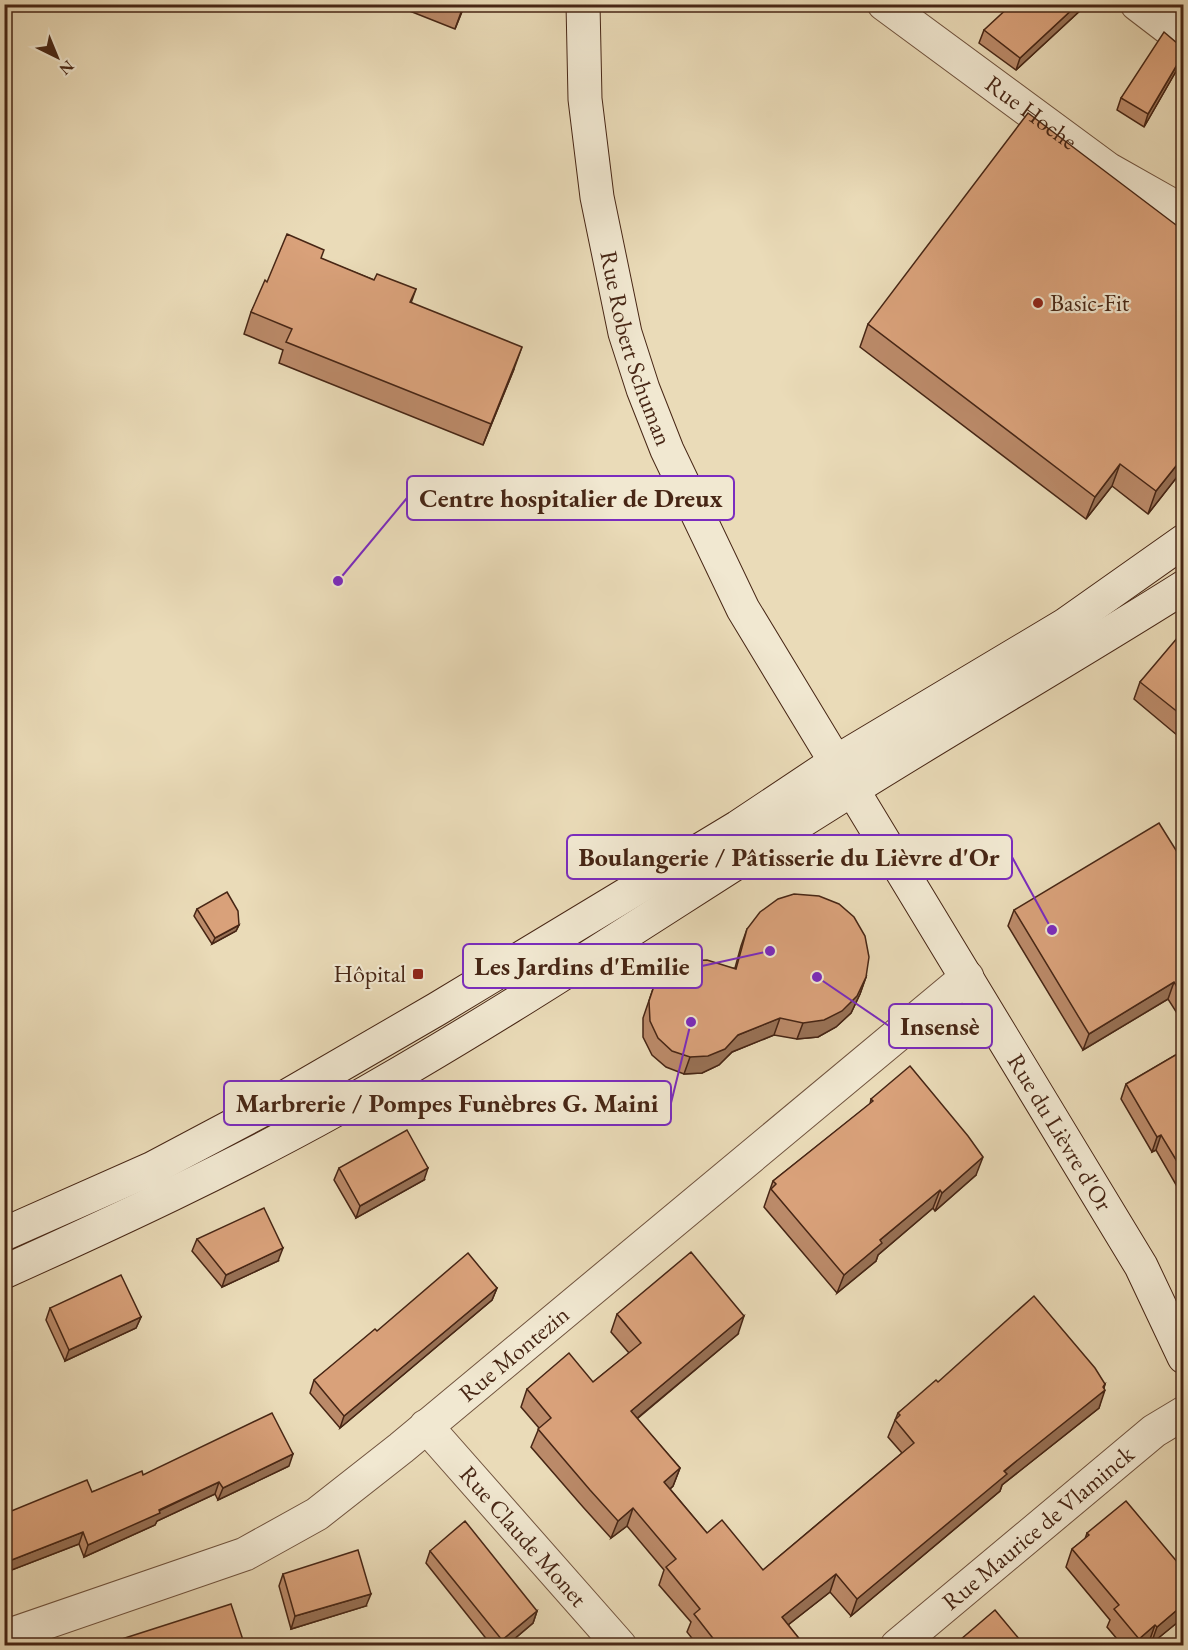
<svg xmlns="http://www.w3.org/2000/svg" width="1188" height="1650" font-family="'EB Garamond',serif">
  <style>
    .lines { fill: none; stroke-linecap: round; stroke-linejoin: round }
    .street-casing { stroke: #70533e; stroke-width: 35 }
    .secondary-casing { stroke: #472615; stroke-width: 35 }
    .street { stroke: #f1e8d1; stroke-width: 33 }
    .secondary { stroke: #f1e8d1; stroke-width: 33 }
    .wall { fill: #bb8a69; stroke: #472615; stroke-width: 1.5 }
    .shaded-wall { fill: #987155; stroke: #472615; stroke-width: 1.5 }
    .building { fill: #d9a17a; stroke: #472615; stroke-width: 1.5 }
    .poi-dot { fill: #8f2418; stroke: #f1e8d1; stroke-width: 2 }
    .labels { text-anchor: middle; stroke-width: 4.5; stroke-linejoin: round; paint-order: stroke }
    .street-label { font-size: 24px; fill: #472615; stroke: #f1e8d1 }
    .poi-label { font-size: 24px; fill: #472615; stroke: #f1e8d1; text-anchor: start }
    .leader { fill: none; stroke: #7b2cbf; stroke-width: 2 }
    .callout-dot { fill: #7b2cbf; stroke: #f1e8d1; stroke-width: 2 }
    .callout { fill: #f1e8d1; stroke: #7b2cbf; stroke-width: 2 }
    .callout-label { font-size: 26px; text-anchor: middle; font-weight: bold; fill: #472615 }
  </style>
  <rect width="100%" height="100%" fill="#eadbb8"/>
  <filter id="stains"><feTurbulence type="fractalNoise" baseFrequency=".00333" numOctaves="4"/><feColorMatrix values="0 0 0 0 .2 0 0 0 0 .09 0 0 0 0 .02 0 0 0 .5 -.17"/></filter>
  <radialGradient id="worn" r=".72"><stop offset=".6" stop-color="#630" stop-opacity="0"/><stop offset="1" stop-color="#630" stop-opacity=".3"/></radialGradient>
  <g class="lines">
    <defs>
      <g id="street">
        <path id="s1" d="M884,4L1108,169L1184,212"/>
        <polyline points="1137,4 1184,40"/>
        <path id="s2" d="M426,1426L620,1646"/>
        <path id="s3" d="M4,1637L245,1554L317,1514L401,1448L967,977"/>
        <path id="s4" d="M897,1646L1154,1431L1184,1413"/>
      </g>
      <g id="secondary">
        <path id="s5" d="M583,4L585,99L597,197L625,333L643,389L667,450L743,609L1141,1266L1184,1357"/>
        <polyline points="4,1234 153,1168 268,1107 437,1009 738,827 834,763 1065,625 1184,541"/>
        <path d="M4,1272C117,1221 229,1169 337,1109C513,1011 679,897 850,791C960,722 1073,657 1184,587"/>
      </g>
    </defs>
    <use href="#street" class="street-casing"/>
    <use href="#secondary" class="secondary-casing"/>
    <use href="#street" class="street"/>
    <use href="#secondary" class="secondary"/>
  </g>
  <g class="wall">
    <polygon points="392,4 465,4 455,29"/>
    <polygon points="1084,7 1016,70 979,43 984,30"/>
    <polygon points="1177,43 1184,45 1183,59 1144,127 1117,110 1121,98"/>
    <polygon points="321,259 374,280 416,289 411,303 514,369 483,445 279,363 283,350 244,334 251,312 267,282"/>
    <polygon points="868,324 1184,468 1148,514 1112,486 1086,519 860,347"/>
    <polygon points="1184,642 1184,741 1134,699 1140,682"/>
    <polygon points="1184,863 1184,1020 1182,1021 1168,999 1083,1050 1008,926 1014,910"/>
    <polygon points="197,909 239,925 236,931 212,944 194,916"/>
    <polygon points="747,929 866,977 860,994 851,1013 836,1027 818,1037 797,1039 774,1035 732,1052 719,1065 702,1073 684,1074 666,1067 652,1055 643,1037 643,1018 655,983 735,968 741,946"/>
    <polygon points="1184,1050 1184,1207 1180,1201 1182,1195 1156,1150 1152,1152 1121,1099 1126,1084"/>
    <polygon points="871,1099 976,1175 935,1211 933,1208 878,1255 876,1261 837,1293 764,1207 773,1181 870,1104"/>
    <polygon points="339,1168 424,1180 356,1218 334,1180"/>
    <polygon points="197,1239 278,1261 222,1287 192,1251"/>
    <polygon points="497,1288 492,1300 340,1428 310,1393 314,1380 377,1331"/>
    <polygon points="50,1308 141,1317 136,1328 65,1361 46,1320"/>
    <polygon points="617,1314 738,1334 637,1419 680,1468 673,1486 670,1489 707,1533 763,1570 902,1453 888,1437 898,1413 938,1382 1105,1384 1099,1408 1002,1485 1000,1491 851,1616 830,1592 788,1625 805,1646 698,1646 687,1632 691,1622 659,1585 664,1570 627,1526 611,1538 583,1507 531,1447 539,1428 521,1407 527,1389 593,1382 629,1353 611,1332"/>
    <polygon points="289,1466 218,1500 215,1494 157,1521 155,1525 84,1557 79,1544 4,1573 4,1514 92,1492 143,1475"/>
    <polygon points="1087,1533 1184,1570 1184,1617 1151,1644 1149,1642 1145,1646 1123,1646 1107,1627 1110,1620 1066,1567 1072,1549 1085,1539"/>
    <polygon points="430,1551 537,1611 533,1623 506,1646 492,1646 426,1563"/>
    <polygon points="283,1574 366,1606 291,1629 279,1586"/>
  </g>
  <g class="shaded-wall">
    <polygon points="464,4 465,4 455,29"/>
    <polygon points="1078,4 1085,4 1084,7 1016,70 1020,58"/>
    <polygon points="1184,53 1183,59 1144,127 1148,114"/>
    <polygon points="522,347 514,369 483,445 491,424"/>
    <polygon points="1184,456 1184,468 1148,514 1156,491"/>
    <polygon points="1120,464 1112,486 1086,519 1095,497"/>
    <polygon points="239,925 236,931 212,944 215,938"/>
    <polygon points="866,977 860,994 851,1013 836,1027 818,1037 797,1039 803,1023"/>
    <polygon points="1174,982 1168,999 1083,1050 1089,1034"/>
    <polygon points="780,1018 774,1035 732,1052 719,1065 702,1073 684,1074 690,1057 738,1035"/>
    <polygon points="1161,1135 1156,1150 1152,1152 1157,1137"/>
    <polygon points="983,1157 976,1175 935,1211 942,1193"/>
    <polygon points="428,1168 424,1180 356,1218 360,1206"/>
    <polygon points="940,1190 933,1208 878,1255 876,1261 837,1293 844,1275 880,1240"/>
    <polygon points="283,1248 278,1261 222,1287 226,1275"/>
    <polygon points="497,1288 492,1300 340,1428 344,1416"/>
    <polygon points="744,1316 738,1334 624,1429 631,1411"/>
    <polygon points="141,1317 136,1328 65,1361 69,1350"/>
    <polygon points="1105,1384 1102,1393 1105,1390 1099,1408 1002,1485 1000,1491 851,1616 857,1599"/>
    <polygon points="293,1454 289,1466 218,1500 223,1488"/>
    <polygon points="680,1468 673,1486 658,1500 664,1482"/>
    <polygon points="219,1482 215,1494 157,1521 155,1525 84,1557 88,1545"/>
    <polygon points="633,1508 627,1526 611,1538 618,1521"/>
    <polygon points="83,1532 79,1544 4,1573 4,1563"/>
    <polygon points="836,1574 830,1592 775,1635 782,1617"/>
    <polygon points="371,1594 366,1606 291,1629 295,1616"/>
    <polygon points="1184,1604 1184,1617 1151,1644 1157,1627"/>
    <polygon points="537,1611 533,1623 506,1646 500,1646 502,1640"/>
    <polygon points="1155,1625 1149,1642 1145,1646 1137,1646 1139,1639"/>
  </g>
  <g class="building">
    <polygon points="1012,4 1078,4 1020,58 984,30"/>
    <polygon points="1164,32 1177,43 1184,45 1184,53 1148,114 1121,98"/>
    <polygon points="1028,113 1184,231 1184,456 1156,491 1120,464 1095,497 868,324"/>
    <polygon points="287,234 324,250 321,258 374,280 377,274 416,289 410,302 522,347 491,424 286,342 292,329 251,312 265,280 267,282"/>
    <polygon points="1178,637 1184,642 1184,717 1140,682"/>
    <polygon points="1159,823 1184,863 1184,998 1174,982 1089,1034 1014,910"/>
    <polygon points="227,892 238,911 239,925 215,938 197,909"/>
    <polygon points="794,894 819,896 839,904 854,917 865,936 869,957 866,977 857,996 842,1011 824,1020 803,1023 780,1018 738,1035 725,1049 708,1056 690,1057 672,1051 658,1038 650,1021 649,1001 655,983 669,968 687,961 707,960 736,969 747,929 760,912 778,899"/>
    <polygon points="1184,1050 1184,1173 1161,1135 1157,1137 1126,1084"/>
    <polygon points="910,1066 968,1136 983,1157 942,1193 940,1190 880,1240 882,1243 844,1275 771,1189 776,1184 773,1181 873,1101 871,1099"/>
    <polygon points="407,1130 428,1168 360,1206 339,1168"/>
    <polygon points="264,1208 283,1248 226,1275 197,1239"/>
    <polygon points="691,1252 744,1316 631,1411 680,1468 664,1482 707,1533 722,1520 763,1570 914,1443 895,1420 900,1415 898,1413 936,1380 938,1382 1034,1296 1095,1368 1105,1384 1103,1387 1105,1390 1004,1471 1007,1474 857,1599 836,1574 782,1617 805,1646 719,1646 694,1614 700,1609 666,1567 676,1559 633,1508 618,1521 590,1490 538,1429 551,1418 527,1389 569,1353 593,1382 641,1343 617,1314"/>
    <polygon points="468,1253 497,1288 344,1416 314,1380 375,1329 377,1331"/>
    <polygon points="121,1275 141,1317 69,1350 50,1308"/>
    <polygon points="272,1413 293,1454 223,1488 219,1482 159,1510 160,1513 88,1545 83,1532 4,1563 4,1514 87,1480 92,1492 142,1471 143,1475"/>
    <polygon points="1126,1501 1184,1570 1184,1604 1157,1627 1155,1625 1139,1639 1114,1609 1119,1605 1072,1549 1089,1535 1087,1533"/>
    <polygon points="465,1521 537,1611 502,1640 430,1551"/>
    <polygon points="358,1550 371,1594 295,1616 283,1574"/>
    <polygon points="231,1604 245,1646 100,1646"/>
    <polygon points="995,1610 1025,1646 953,1646"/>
  </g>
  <g class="poi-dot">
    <circle cx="1038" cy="303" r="6"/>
    <rect x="412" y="968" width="12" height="12" rx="3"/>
  </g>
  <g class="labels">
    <g class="street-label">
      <text dy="8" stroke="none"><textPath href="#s1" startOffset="183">Rue Hoche</textPath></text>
      <text dy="8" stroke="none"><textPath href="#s5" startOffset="350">Rue Robert Schuman</textPath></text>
      <text dy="8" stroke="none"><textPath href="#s5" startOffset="1245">Rue du Lièvre d'Or</textPath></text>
      <text dy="8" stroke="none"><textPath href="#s3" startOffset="591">Rue Montezin</textPath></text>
      <text dy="8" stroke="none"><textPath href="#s4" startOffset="184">Rue Maurice de Vlaminck</textPath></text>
      <text dy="8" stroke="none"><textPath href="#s2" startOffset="147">Rue Claude Monet</textPath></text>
    </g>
    <g class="poi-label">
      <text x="1050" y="311">Basic-Fit</text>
      <text x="406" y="982" text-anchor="end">Hôpital</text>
    </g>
  </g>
  <path class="leader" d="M338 581L407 498M1052 930L1012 857M770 951L702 966M817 977L889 1026M691 1022L671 1103"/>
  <g class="callout-dot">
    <circle cx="338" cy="581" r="6"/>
    <circle cx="1052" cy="930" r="6"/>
    <circle cx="770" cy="951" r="6"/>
    <circle cx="817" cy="977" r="6"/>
    <circle cx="691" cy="1022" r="6"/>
  </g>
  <g class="callout">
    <rect x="407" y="476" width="327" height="44" rx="6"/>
    <rect x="567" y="835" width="445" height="44" rx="6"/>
    <rect x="463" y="944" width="239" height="44" rx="6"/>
    <rect x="889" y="1004" width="103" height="44" rx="6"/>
    <rect x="224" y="1081" width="447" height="44" rx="6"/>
  </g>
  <g class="callout-label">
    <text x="571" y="507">Centre hospitalier de Dreux</text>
    <text x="789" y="866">Boulangerie / Pâtisserie du Lièvre d'Or</text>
    <text x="582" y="975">Les Jardins d'Emilie</text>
    <text x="940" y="1035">Insensè</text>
    <text x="447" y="1112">Marbrerie / Pompes Funèbres G. Maini</text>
  </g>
  <rect width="1188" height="1650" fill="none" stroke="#eadbb8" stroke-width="24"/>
  <rect x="6" y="6" width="1176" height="1638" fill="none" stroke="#472615" stroke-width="3"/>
  <rect x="12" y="12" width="1164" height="1626" fill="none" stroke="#472615" stroke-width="1.5"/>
  <g transform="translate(57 57) rotate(137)" stroke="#f1e8d1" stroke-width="4.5" paint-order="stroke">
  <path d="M0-4.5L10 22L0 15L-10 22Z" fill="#472615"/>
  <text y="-9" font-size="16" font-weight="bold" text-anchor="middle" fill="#472615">N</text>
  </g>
  <rect width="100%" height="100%" filter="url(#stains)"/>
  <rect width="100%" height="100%" fill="url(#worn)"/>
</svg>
